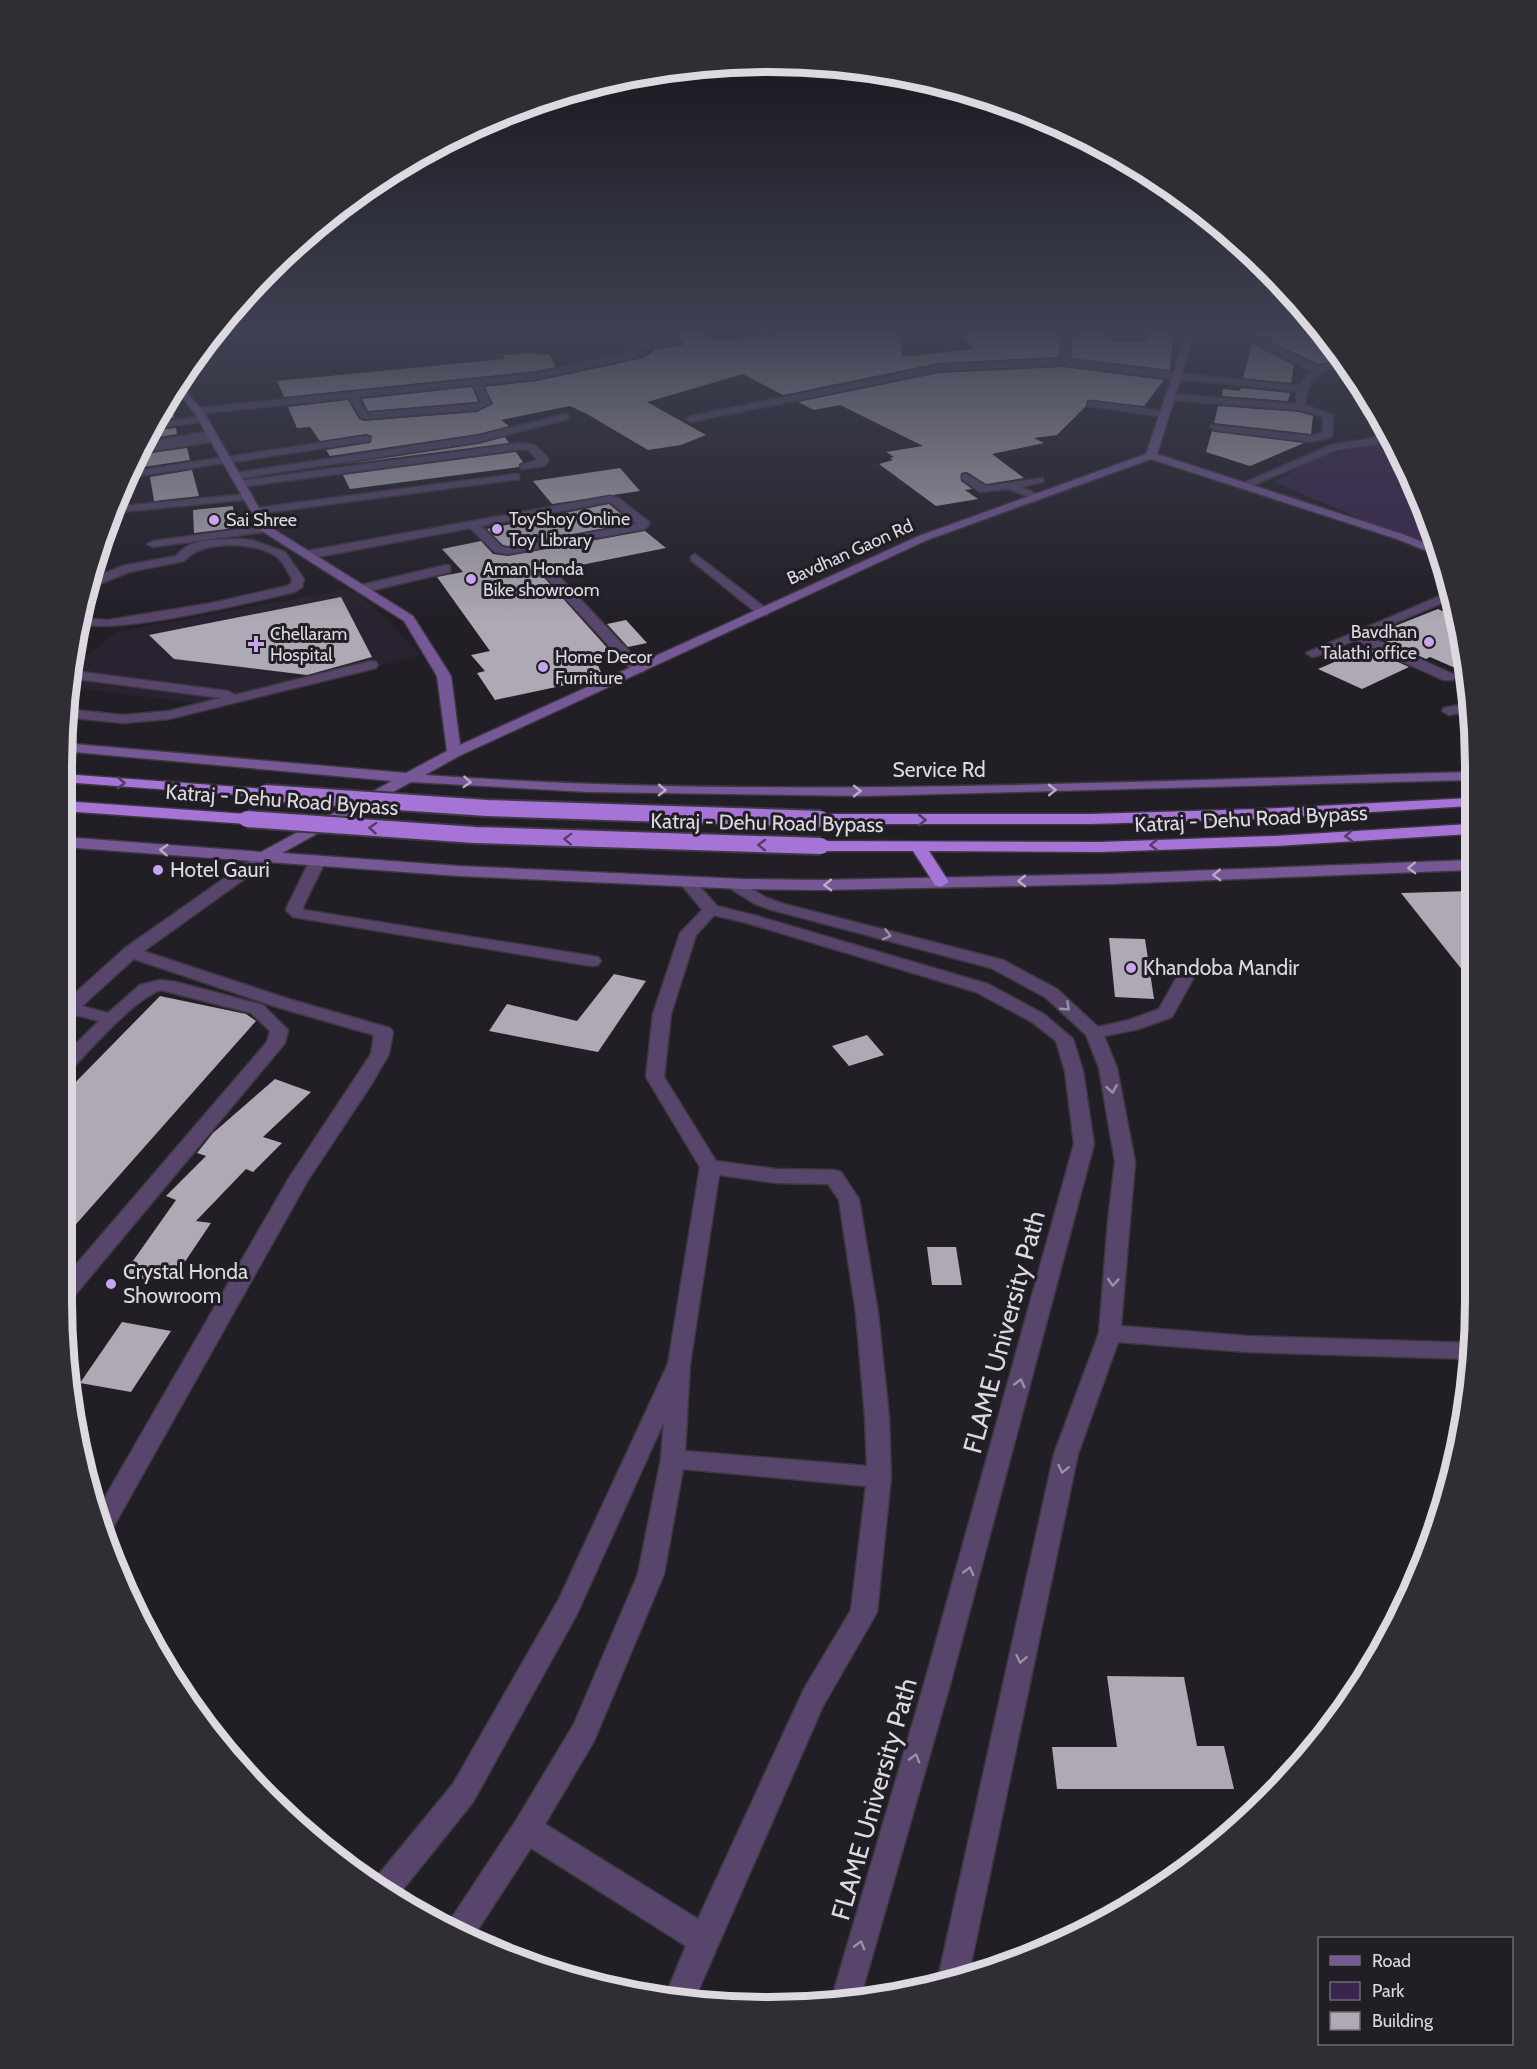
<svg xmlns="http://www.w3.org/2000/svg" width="1537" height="2069" font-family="Cabin,sans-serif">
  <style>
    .built { fill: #292331 }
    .green { fill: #3a254e }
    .building { fill: #aea9b4 }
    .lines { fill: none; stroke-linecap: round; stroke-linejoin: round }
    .lane-casing { stroke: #3c3840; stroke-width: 3 }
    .street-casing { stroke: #3c3840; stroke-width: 3 }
    .secondary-casing { stroke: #3c3840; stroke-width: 3 }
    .highway-casing { stroke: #3c3840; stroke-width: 3 }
    .lane { fill: #58456c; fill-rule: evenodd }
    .street { fill: #58456c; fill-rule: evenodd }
    .secondary { fill: #775897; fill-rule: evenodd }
    .highway { fill: #a674d6; fill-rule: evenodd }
    .highway-bridge-casing { stroke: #3c3840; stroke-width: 20; stroke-linecap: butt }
    .highway-bridge { stroke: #a674d6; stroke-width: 16 }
    .oneway { stroke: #b9acc6 }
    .oneway2 { stroke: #503c64 }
    .oneway3 { stroke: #9a90a6 }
    .poi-dot { fill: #c8a5ee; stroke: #221e26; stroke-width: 2 }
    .labels { text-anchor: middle; stroke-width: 6; stroke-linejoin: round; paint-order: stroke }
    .far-poi-label { font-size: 18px; fill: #dcdae0; stroke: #221e26; text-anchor: start }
    .far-street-label { font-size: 18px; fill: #dcdae0; stroke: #221e26 }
    .street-label { font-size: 21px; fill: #dcdae0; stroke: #221e26 }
    .poi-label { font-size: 21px; fill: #dcdae0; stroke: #221e26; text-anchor: start }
    .near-street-label { font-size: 26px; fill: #dcdae0; stroke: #221e26 }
    .rim { fill: none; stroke: #dcdae0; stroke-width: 8 }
  </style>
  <rect width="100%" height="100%" fill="#221e26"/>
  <polygon class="built" points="347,589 359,595 392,624 420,655 219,706 69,687 72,668 116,632"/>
  <polygon class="green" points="1388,440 1422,498 1436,551 1274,482 1315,459"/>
  <g class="building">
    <polygon points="674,333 708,333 714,340 720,339 726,341 777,333 900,333 902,357 973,349 961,333 1061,333 1058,357 939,363 783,395 743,374 647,402 706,435 681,445 648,450 587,414 570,406 501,420 509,426 478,434 330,456 326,450 370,443 372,436 366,434 320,441 310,427 297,428 288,407 348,400 359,419 364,421 477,412 493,404 485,387 537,381 644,358 655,350 685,345"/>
    <polygon points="1073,333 1111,333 1108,337 1114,342 1146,342 1150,333 1173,333 1170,370 1071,358"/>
    <polygon points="1255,333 1325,333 1341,359 1319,364 1271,342 1269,336 1254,338"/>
    <polygon points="1252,344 1294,365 1291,383 1243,378"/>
    <polygon points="536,353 537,355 549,354 556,367 537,371 284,397 277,381 505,359 503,355"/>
    <polygon points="1064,367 1164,380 1144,406 1087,400 1086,406 1057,435 1034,438 1044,443 992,454 1024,478 986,484 967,472 961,473 961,481 972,489 965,490 978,499 936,506 879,464 893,460 890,458 894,457 886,452 923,446 840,405 814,410 798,402 939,373"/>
    <polygon points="472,387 478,401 475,402 368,411 362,399"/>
    <polygon points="1241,388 1290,393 1288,401 1222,396 1223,389 1240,391"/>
    <polygon points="168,398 172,399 174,418 157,420"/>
    <polygon points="1218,406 1299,412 1313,416 1311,434 1214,423"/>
    <polygon points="176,428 177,434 147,439 151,431"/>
    <polygon points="1212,431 1215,432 1304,443 1250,466 1206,452"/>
    <polygon points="505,437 509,443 339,465 478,444"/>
    <polygon points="187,448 190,460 130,469 138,455"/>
    <polygon points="516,452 523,462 519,464 519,467 350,489 343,475"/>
    <polygon points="620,468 640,491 552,504 533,481"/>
    <polygon points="192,470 199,496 154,501 150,477"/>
    <polygon points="609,504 632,523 508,546 503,545 487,529"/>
    <polygon points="233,506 235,528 194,533 193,510"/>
    <polygon points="645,531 666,548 556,570 549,568 540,573 610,651 593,654 603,677 495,700 477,673 485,671 471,655 490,651 437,577 463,572 442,549 481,541 493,554 508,556"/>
    <polygon points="341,597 372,657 307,675 174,659 149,635"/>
    <polygon points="1438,609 1453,616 1469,674 1430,657 1426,659 1384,640 1389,638 1377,633"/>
    <polygon points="626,620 647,643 628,647 607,624"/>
    <polygon points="1367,648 1409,667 1362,689 1318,669"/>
    <polygon points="1471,891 1471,981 1401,893"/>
    <polygon points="1109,938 1145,939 1154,999 1115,997"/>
    <polygon points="614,974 646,981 598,1052 489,1031 507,1004 577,1021"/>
    <polygon points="160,996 246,1014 256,1021 62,1240 62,1096"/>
    <polygon points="867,1035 884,1055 849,1066 832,1046"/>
    <polygon points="275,1079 311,1092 263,1137 282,1143 253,1172 246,1169 196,1221 211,1223 178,1272 163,1269 155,1281 123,1275 176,1200 166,1196 206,1156 197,1153 213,1133"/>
    <polygon points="927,1247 956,1247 962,1285 932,1285"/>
    <polygon points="122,1322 171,1331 131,1392 80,1383"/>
    <polygon points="1107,1676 1184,1677 1197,1746 1224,1746 1234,1789 1057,1789 1052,1747 1117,1747"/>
  </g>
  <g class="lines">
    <defs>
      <g id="lane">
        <polygon points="1140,333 1148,333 1146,340 1114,340 1110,337 1114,334 1139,335"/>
        <path d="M1257,338H1269L1270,340L1267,342L1317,367L1342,361L1345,365C1318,372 1308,376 1305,405L1333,415L1332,437L1311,442L1215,430L1210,427L1211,425L1311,436L1323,433V417L1299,410L1170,400L1165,397L1170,394L1296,404L1297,391L1177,379L1172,376L1177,373L1299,386L1311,371L1254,343L1253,341Z"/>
        <polygon points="1091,401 1164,411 1169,414 1164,417 1088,406 1088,402"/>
        <polygon points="565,414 568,415 568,419 478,442 235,479 230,476 235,473 478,436"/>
        <polygon points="203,416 208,419 207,421 152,429 155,423"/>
        <polygon points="211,431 215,432 215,436 142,448 145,442"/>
        <polygon points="366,436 370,437 370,441 226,463 221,460 226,457"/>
        <polygon points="515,474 519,475 519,479 256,514 250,511 256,508"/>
        <polygon points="966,474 986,486 1043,478 1043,482 1021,487 1043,497 1038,500 1008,489 980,492 962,479 962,475"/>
        <polygon points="266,526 272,529 270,531 153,547 147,544 153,541"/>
        <polygon points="695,554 767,609 769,612 767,615 759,615 691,560 691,556"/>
        <polygon points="446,565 450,566 450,572 361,593 355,589 357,586"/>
        <polygon points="550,570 554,571 643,666 645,669 643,672 633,672 546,577 544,574"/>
        <polygon points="1447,593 1449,600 1366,635 1453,674 1455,677 1453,680 1443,680 1355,640 1317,656 1312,657 1306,653"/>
        <polygon points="371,661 376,662 378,665 376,668 169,719 123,723 64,717 65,709 123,715 169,711 221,698 77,679 70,682 71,672 74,671 228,691 235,695"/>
        <polygon points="1470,703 1470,711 1449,715 1442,711 1444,708"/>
        <polygon points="318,855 326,860 303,907 304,910 592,956 598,957 601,961 598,965 592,966 293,917 286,910 287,907 310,860"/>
        <path d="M711,905L719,910L696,935L671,1014L664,1077L716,1161L776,1169L834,1170L841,1172L859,1199L878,1313L889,1417L891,1477L877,1612L823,1706L695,1998L665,1996L686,1946L531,1848L471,1940L445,1928L517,1819L574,1724L638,1574L661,1459L668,1364L700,1167L646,1077L653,1014L680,933L705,907ZM719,1175L776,1183L828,1184L839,1200L856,1313L865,1417L867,1466L685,1451L690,1364ZM683,1469L866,1486L851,1610L804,1689L698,1919L545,1824L594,1741L664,1574Z"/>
        <polygon points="131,947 292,1000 390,1028 393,1032 389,1054 371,1085 308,1180 111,1531 106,1533 97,1511 289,1178 371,1054 374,1035 280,1008 125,956 123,952 125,948"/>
        <path d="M160,980L176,982L263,1005L288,1030L285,1043L70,1301L62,1303V1281L267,1042L270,1031L251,1013L161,990C135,998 89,1051 69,1072L62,1074V1057L99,1021L64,1012V1004L70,1003L108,1013L140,985Z"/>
      </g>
      <g id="street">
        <polygon points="1063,333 1071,333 1069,360 1177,373 1182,376 1177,379 1064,365 939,371 691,422 686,419 691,416 939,365 1060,359"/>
        <path d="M646,339L653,341L634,357L537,379L482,385L491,403L477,410L364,419L361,418L349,398L198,414L193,411L198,408L537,373L628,353ZM473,385L481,402L475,404L367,413L358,397Z"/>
        <polygon points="183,390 188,393 186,395 170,397 172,391"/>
        <polygon points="214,436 218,437 218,441 139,453 143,447"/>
        <polygon points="1386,436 1389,442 1337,450 1248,487 1244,488 1239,485 1331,445"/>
        <polygon points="523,443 536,446 548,458 548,462 544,466 521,469 521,465 538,460 528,450 523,449 240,487 235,484 240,481"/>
        <polygon points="226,457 231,460 230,462 126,478 129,472"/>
        <polygon points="248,494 252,495 252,499 110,513 112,507"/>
        <path d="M610,496L618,498L648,521L650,523L645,529L508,554L495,552L470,528L307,559L301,555L307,551ZM610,502L637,524L508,548L502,547L481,526Z"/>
        <path d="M239,539L252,540L285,552L304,579L302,587L295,592C265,599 96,640 80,621L81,611L92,619L108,620L212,603L287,586L292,583V579C288,572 282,560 276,556C253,541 201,540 184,561L129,572L85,590L87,581L122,566L176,556C191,537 216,540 239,539Z"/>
        <polygon points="265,852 271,854 273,857 271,860 137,956 68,1019 62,1020 62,1005 125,948 259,854"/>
        <polygon points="687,877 693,879 717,906 757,916 988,984 1044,1014 1073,1039 1083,1071 1094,1144 951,1681 860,1999 830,2004 925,1681 1074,1144 1065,1071 1056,1041 1032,1022 976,992 747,923 705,913 679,882"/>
        <polygon points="734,879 767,898 784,904 1003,960 1057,989 1098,1027 1129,1020 1159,1009 1179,973 1191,973 1194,977 1172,1017 1139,1029 1104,1036 1117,1068 1135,1162 1121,1326 1247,1336 1474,1343 1472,1359 1247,1352 1118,1342 1078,1454 968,1978 938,1986 937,1983 1054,1454 1099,1333 1108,1221 1115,1162 1099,1068 1086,1035 1045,997 991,968 772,910 755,904 728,887 726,884 728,881"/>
        <polygon points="679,1355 687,1358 690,1364 577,1614 473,1802 396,1898 372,1883 374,1880 453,1784 559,1599 668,1364 671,1358"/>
      </g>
      <path id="secondary" d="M1187,333H1195L1157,454L1405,535L1435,547L1437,555L1397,539L1151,459L927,540L459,756L425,775C773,800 1122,781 1470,772V780L865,796L588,792L411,782L282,853L459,866L743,879L819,880L1111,874L1471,860V870L1111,884L819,890L743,889L459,876L63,847V837L261,852L392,781L63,751V743L406,773L447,751L437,676L404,621L262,531L194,412L174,388L177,382L203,411L270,527L413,616L451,676L460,745L919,536L1146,454Z"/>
      <g id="highway">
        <polygon points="63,774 265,789 272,793 265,797 63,782"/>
        <polygon points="1470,798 1470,806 1259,819 1090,824 821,824 813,819 821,814 1090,814 1259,809"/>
        <polygon points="63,801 247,814 255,819 247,824 63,811"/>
        <polygon points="1470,824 1470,834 1275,846 1100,852 929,851 949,882 941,887 935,885 913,851 821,851 813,846 821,841 1100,842 1275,836"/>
      </g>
    </defs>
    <use href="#lane" class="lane-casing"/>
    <use href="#street" class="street-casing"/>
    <use href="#secondary" class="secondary-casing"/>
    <use href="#highway" class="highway-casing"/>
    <use href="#lane" class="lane"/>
    <use href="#street" class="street"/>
    <use href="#secondary" class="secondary"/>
    <use href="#highway" class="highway"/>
    <defs>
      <g id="highway-bridge">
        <polyline points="265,793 487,808 821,819"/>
        <polyline points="247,819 475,835 821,846"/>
      </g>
    </defs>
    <use href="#highway-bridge" class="highway-bridge-casing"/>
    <use href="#highway-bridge" class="highway-bridge"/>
  </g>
  <defs><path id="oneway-chevron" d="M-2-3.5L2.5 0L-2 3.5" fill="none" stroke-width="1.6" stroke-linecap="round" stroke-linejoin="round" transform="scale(1.5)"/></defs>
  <g class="oneway">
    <use href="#oneway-chevron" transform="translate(467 782) rotate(4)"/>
    <use href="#oneway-chevron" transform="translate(662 790) rotate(1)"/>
    <use href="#oneway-chevron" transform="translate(1052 790) rotate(-1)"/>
    <use href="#oneway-chevron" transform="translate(857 791)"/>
    <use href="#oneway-chevron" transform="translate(164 850) rotate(-176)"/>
    <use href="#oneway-chevron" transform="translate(1412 868) rotate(178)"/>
    <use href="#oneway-chevron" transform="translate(1217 875) rotate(178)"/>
    <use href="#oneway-chevron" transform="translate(1022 881) rotate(179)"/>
    <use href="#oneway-chevron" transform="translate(828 885) rotate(179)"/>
  </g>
  <g class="oneway2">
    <use href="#oneway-chevron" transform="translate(121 783) rotate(4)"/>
    <use href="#oneway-chevron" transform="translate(922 820) rotate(1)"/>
    <use href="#oneway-chevron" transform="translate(373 828) rotate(-176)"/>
    <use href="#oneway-chevron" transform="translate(1349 836) rotate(177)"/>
    <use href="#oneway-chevron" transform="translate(568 839) rotate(-178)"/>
    <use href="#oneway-chevron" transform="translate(762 845) rotate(-179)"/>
    <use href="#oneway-chevron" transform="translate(1154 845) rotate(178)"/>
  </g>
  <g class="oneway3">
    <use href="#oneway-chevron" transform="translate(887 935) rotate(14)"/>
    <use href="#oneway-chevron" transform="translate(1066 1007) rotate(43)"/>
    <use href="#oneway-chevron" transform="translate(1112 1089) rotate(80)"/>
    <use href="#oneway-chevron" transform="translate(1113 1282) rotate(94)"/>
    <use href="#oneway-chevron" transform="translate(1020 1383) rotate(-75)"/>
    <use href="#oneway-chevron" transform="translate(1063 1469) rotate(103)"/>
    <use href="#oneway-chevron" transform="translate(969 1571) rotate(-75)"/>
    <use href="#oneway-chevron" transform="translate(1021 1659) rotate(102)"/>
    <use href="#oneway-chevron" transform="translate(915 1758) rotate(-74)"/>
    <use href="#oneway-chevron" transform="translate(860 1945) rotate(-74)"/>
  </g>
  <linearGradient id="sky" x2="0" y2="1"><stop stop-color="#131015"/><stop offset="0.53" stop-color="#3e4152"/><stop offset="1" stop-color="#3e4152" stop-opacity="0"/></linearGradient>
  <rect width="1537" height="623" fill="url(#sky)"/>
  <g class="poi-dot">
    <circle cx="214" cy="520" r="6"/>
    <circle cx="497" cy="529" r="6"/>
    <circle cx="471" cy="579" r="6"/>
    <circle cx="1429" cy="642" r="6"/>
    <path d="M253 635h6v6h6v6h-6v6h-6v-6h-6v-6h6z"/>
    <circle cx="543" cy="667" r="6"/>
    <circle cx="158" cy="870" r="6"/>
    <circle cx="1131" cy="968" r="6"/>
    <circle cx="111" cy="1284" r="6"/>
  </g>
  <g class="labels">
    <g class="far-poi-label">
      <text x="509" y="525">ToyShoy Online<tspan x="509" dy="21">Toy Library</tspan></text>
      <text x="226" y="526">Sai Shree</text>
      <text x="483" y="575">Aman Honda<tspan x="483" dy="21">Bike showroom</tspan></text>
      <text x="1417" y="638" text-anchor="end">Bavdhan<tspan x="1417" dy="21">Talathi office</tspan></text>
      <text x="270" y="640">Chellaram<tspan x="270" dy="21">Hospital</tspan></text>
      <text x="555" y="663">Home Decor<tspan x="555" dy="21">Furniture</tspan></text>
    </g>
    <g class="far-street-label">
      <text transform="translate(850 552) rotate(-24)" y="6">Bavdhan Gaon Rd</text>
    </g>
    <g class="street-label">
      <text x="939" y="777">Service Rd</text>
      <text transform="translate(282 800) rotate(4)" y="7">Katraj - Dehu Road Bypass</text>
      <text transform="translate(1251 819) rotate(-3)" y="7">Katraj - Dehu Road Bypass</text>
      <text transform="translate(767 823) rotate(1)" y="7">Katraj - Dehu Road Bypass</text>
    </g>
    <g class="poi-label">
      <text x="170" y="877">Hotel Gauri</text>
      <text x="1143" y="975">Khandoba Mandir</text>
      <text x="123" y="1279">Crystal Honda<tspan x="123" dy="24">Showroom</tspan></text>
    </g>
    <g class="near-street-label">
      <text transform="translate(1004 1332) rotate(-75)" y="9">FLAME University Path</text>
      <text transform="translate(874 1799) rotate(-74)" y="9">FLAME University Path</text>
    </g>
  </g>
  <path d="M0 0H1537V2069H0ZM768 72H769A696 696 0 0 1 1465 768V1301A696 696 0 0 1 769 1997H768A696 696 0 0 1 72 1301V768A696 696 0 0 1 768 72Z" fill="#312d35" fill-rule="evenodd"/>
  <path class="rim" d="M768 72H769A696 696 0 0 1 1465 768V1301A696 696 0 0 1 769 1997H768A696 696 0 0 1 72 1301V768A696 696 0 0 1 768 72Z"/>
  <rect x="1318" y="1937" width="195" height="108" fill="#221e26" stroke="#6c6970" stroke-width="1.5"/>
  <rect x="1330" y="1956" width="30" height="9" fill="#775897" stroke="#6c6970" stroke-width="1.5"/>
  <text x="1372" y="1967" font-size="18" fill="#dcdae0">Road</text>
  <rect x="1330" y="1982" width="30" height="18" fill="#3a254e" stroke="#6c6970" stroke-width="1.5"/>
  <text x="1372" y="1997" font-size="18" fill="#dcdae0">Park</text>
  <rect x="1330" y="2012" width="30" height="18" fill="#aea9b4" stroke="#6c6970" stroke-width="1.5"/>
  <text x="1372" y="2027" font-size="18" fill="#dcdae0">Building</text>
</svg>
